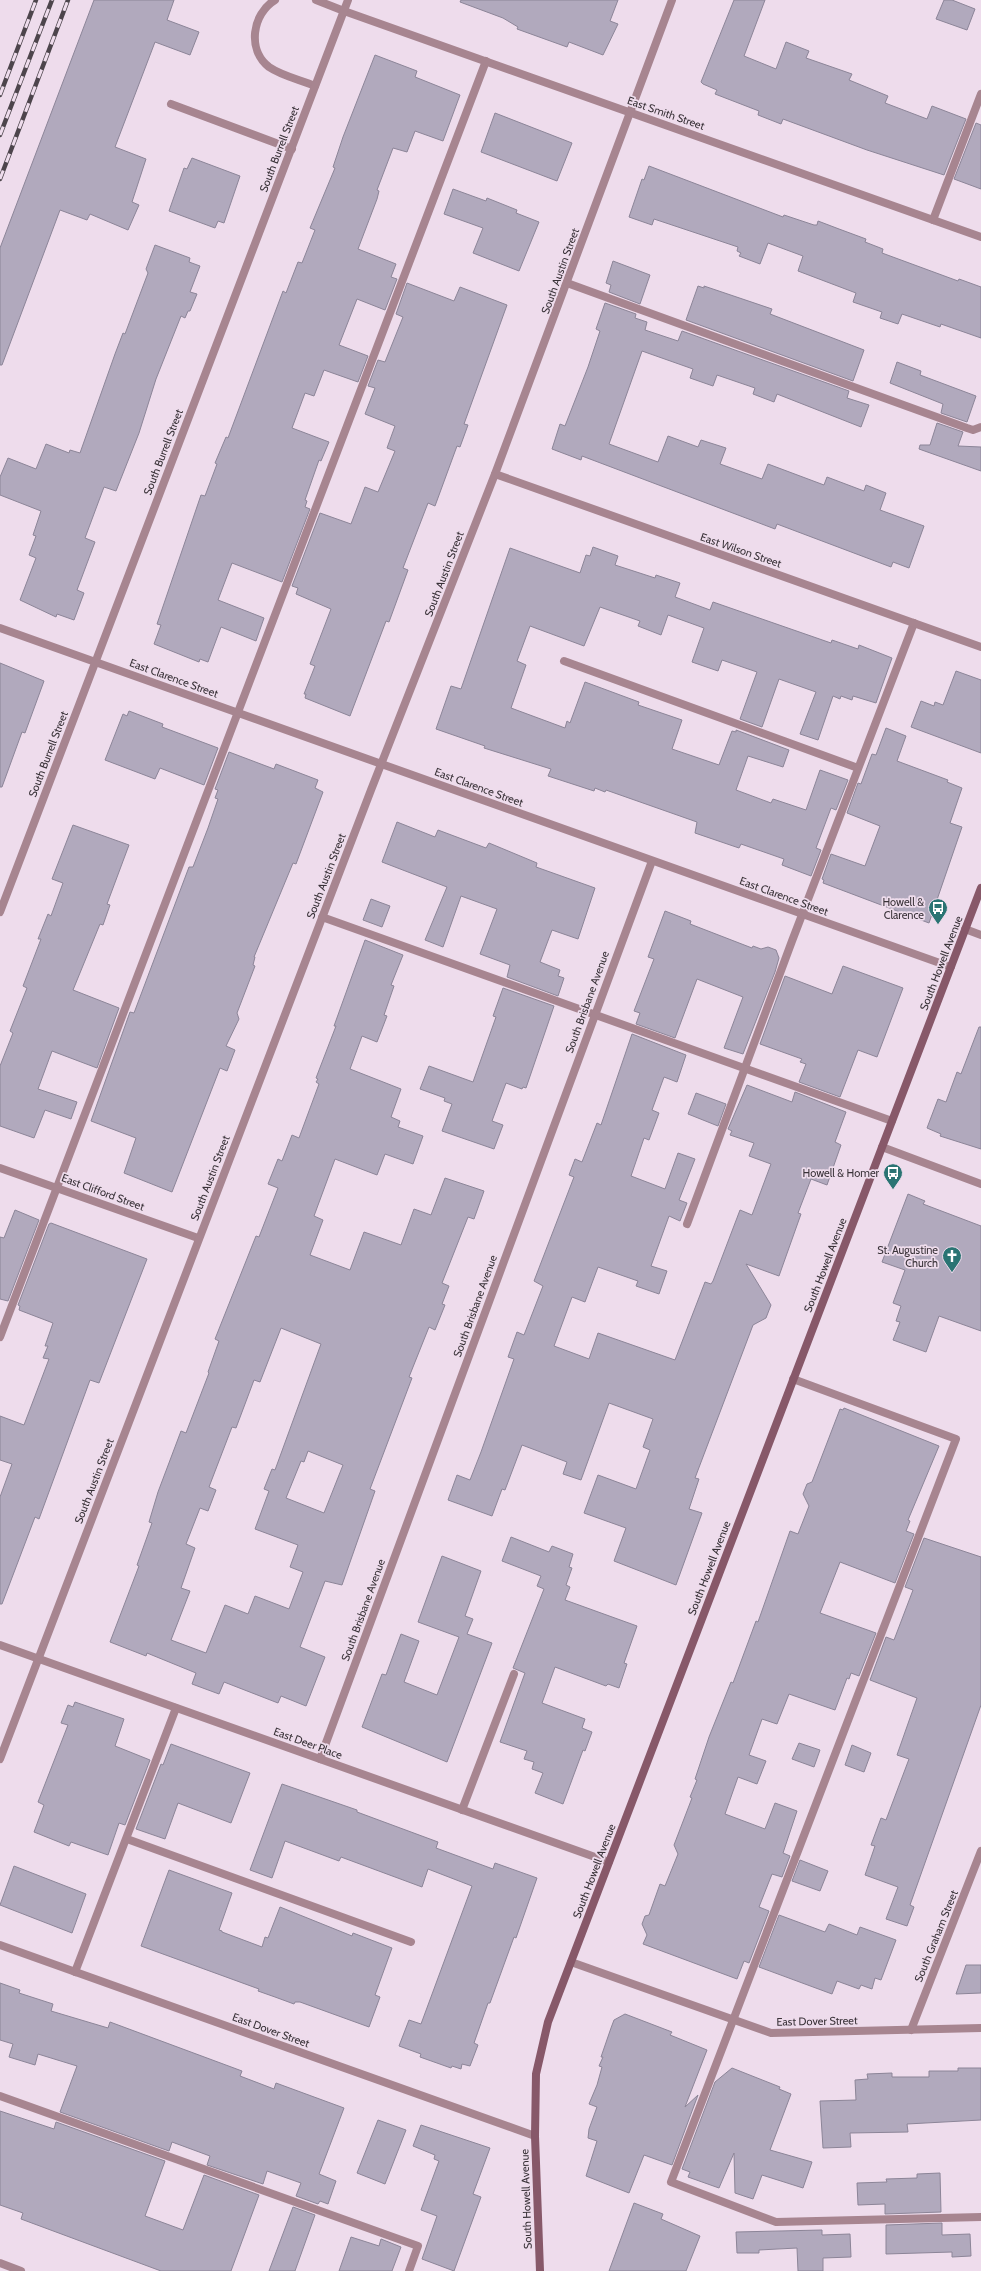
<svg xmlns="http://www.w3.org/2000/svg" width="981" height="2271" font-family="Cabin,sans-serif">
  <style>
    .building { fill: #b1a9bd; stroke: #8c8598; fill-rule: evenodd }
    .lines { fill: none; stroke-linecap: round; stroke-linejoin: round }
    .lane { stroke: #a78590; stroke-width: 8 }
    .street { stroke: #a78590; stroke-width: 8 }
    .secondary { stroke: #875869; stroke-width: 8 }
    .rail-casing { stroke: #4d454c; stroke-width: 4.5 }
    .rail { stroke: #eedcec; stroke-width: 3; stroke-dasharray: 9; stroke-linecap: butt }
    .labels { text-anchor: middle; stroke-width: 3.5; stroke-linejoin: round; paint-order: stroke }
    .street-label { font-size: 11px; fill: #393238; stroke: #eedcec }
    .poi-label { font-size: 11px; fill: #393238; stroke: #eedcec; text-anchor: end }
  </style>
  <rect width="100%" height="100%" fill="#eedcec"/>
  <g class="building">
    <polygon points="94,0 174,0 167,20 199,32 190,55 155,42 115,147 146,159 132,202 139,205 128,230 90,214 87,220 60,210 2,365 0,365 0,248"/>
    <polygon points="461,0 618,0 610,21 618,24 603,55 569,42 567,47 517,29 518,27 503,18 460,2"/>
    <polygon points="734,0 765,0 744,56 776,69 786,42 809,51 806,58 852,74 849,80 888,96 885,103 927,119 932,106 966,119 944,175 867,150 783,119 781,124 758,115 759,111 715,94 717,90 703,84 701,82"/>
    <polygon points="944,0 952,0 975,9 967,30 936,19"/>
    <polygon points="375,55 417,71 415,77 460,95 443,141 415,131 407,152 393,148 377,190 379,191 377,199 358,249 396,264 391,277 397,279 385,310 357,299 339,345 368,356 358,382 324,370 314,396 305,393 292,428 329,442 321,461 319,460 305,500 307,501 305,507 310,509 282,582 232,563 218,600 264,618 256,641 221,627 208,662 200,659 199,662 154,644 161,625 157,624 201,495 205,496 217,464 215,463 226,437 228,438 283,291 286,293 298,262 302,263 315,230 310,228 335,168 333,167 343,137"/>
    <polygon points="495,113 572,143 557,181 481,152"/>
    <polygon points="976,123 981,125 981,189 954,179"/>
    <polygon points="192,158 240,176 224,223 218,221 215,228 169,211 184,168 187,169"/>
    <polygon points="649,166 783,217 784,215 814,225 817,225 818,221 839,229 866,239 865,242 883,249 882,253 958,281 959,279 981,287 981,338 941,324 940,327 902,314 898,324 880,318 882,312 853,302 856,293 798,271 803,256 768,243 760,264 739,256 741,253 737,251 738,247 654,219 652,225 629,217 642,179 644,180"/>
    <polygon points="453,189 486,201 487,198 517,210 516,213 539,222 519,271 473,253 483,228 444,214"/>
    <polygon points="155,245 190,258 189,262 200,266 190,292 197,294 190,311 188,311 185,318 181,316 156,379 139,433 116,491 104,487 85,538 95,542 77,590 84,593 74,620 57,614 56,617 20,600 36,558 29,555 36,536 33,535 41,511 0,495 0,477 8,458 36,469 46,444 69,453 70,450 80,453 115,354 123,333 125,334 148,273 146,269"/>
    <polygon points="613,261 650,275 640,304 609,292 611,285 606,283"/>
    <polygon points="407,283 454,301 460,287 507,305 464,424 468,425 460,447 457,446 435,506 428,503 403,568 408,570 389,622 386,621 350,716 305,698 306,694 304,694 315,666 310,664 331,609 296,594 298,588 292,586 320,513 351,524 365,487 378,492 395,451 387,448 395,426 365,414 375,388 368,386 378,360 385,362 403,317 396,314"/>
    <polygon points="698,286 704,288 704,286 772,309 770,314 864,350 853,381 686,320"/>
    <polygon points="605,303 636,314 635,318 647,322 645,330 678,341 682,331 849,391 847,398 869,405 861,427 777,394 774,402 753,394 755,388 717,375 713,386 690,378 693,369 642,351 609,444 658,462 668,436 698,447 701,440 726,448 720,464 762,479 768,464 824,485 827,477 864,491 866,485 886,493 880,510 924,526 909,568 893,562 891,567 777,524 775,529 582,456 581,460 552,449 560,424 565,426 588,367 600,331 596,329"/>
    <polygon points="897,362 921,371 920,375 976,396 967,422 941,413 943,404 890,383"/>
    <polygon points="937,423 963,432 958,446 981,447 981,471 919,449 920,445 930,445"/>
    <polygon points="593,547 618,556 615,565 655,578 656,575 680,583 675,597 710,610 713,602 831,643 832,640 858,649 859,645 892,658 876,703 853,696 852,700 841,696 840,699 833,696 818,740 800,734 816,692 779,679 762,727 740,719 757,672 722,660 718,671 692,662 704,628 668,615 661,635 638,626 640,621 600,607 584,646 530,626 517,661 526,665 511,708 565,728 567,721 570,723 585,682 639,702 638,705 682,720 672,749 719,765 732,731 736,732 736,730 789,750 783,767 748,756 736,790 771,803 773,799 806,810 820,770 848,780 836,810 831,808 816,848 821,850 811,876 782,865 784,859 741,844 739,848 695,833 697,822 606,790 605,792 595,788 594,791 548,776 551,769 484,748 485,746 436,729 451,686 461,689 510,548 580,573 586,555 590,556"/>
    <polygon points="0,663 44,681 25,733 22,732 2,787 0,787"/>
    <polygon points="956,671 981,680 981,753 911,727 921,701 934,706 935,702 943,705"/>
    <polygon points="129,711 163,724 162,727 218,748 204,785 160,768 155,779 105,760 123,714 127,716"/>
    <polygon points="886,728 906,736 897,761 948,780 947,782 962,788 950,823 962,827 929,923 823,883 824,880 822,879 831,854 865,866 880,826 847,813 858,783 861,784 872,754 876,755"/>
    <polygon points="229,752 274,769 276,764 318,780 315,788 323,792 296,864 293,863 254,957 255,957 253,965 255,966 237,1013 239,1019 226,1046 235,1050 227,1071 220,1068 172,1192 124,1173 136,1138 91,1121 130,1012 134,1013 189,867 193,867 208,828 218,799 215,798 218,790 215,789"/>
    <polygon points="397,822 435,837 438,830 486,848 489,843 537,863 536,867 595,888 578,939 552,930 540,962 560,970 558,976 564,978 558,996 507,977 510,965 480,954 497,909 461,896 443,947 425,940 447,887 382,862"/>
    <polygon points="73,825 129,845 107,904 110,905 103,925 100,924 73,990 119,1008 97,1068 52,1051 38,1089 77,1102 71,1119 45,1110 34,1138 0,1126 0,1066 13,1033 10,1031 27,988 23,986 41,939 38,939 48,914 51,916 63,883 52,879"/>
    <polygon points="371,899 390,906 382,927 363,920"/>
    <polygon points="665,911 691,921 690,924 752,948 753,946 761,949 768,947 776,950 779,958 775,972 743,1054 724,1048 743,997 697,979 675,1038 636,1024 640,1013 634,1011 654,959 648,957"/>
    <path d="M365,940L403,955L391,985L394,986L384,1015L387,1016L377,1042L362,1036L350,1069L401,1089L391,1117L400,1121L398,1127L423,1136L413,1164L385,1154L377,1175L335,1159L314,1216L323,1220L310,1255L350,1270L364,1232L401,1245L414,1209L431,1215L445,1178L484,1191L474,1219L468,1217L442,1283L449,1286L442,1304L445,1305L435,1330L429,1327L409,1377L412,1378L370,1489L375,1491L342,1585L325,1581L300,1647L325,1657L306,1706L281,1696L278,1703L224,1682L219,1694L192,1684L196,1673L147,1653L146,1656L110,1642L139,1566L137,1565L152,1523L149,1522L158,1492L181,1431L186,1433L209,1373L208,1372L219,1341L215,1339L256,1236L259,1237L278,1188L268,1184L278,1159L282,1161L292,1135L299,1138L319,1084L316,1082L318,1079L316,1078L336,1026H334ZM281,1328L321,1344L275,1470L272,1469L264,1489L269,1491L255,1529L298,1545L290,1567L303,1572L289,1609L255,1596L248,1614L225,1605L206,1653L171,1640L190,1591L181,1588L195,1548L186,1544L200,1508L208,1511L216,1490L209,1487L232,1427L236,1428L254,1380L260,1382ZM308,1451L343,1465L324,1513L286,1498L301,1461L304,1462Z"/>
    <polygon points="843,966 903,988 877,1057 858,1050 840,1097 799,1082 806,1064 800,1062 802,1059 760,1044 785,976 832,994"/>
    <polygon points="503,988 554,1006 526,1088 523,1087 522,1089 506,1083 492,1121 503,1125 494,1149 442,1131 452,1104 444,1101 445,1098 420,1089 429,1066 473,1082 496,1017 493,1016"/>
    <polygon points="979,1027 981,1027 981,1149 940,1136 941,1134 927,1128 938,1099 946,1102 957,1072 961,1074"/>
    <polygon points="632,1034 686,1055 677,1082 664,1077 652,1110 659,1113 649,1140 644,1138 631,1176 665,1189 678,1153 695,1159 679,1200 687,1203 680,1221 669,1216 651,1266 667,1271 659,1294 636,1286 638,1281 598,1267 585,1302 572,1297 554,1346 589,1359 598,1333 675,1360 705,1282 711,1284 713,1281 740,1210 752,1215 771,1164 749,1156 754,1143 730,1135 732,1131 728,1129 747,1085 792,1102 795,1092 846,1112 835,1142 841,1145 827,1185 811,1179 798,1213 801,1214 779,1276 746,1264 771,1305 766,1318 753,1325 695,1478 699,1479 689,1509 702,1513 676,1585 614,1561 626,1528 584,1513 598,1475 636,1489 650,1450 643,1447 653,1419 609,1403 581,1480 563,1474 567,1462 522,1445 505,1490 502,1489 492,1516 448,1500 457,1475 470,1480 481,1452 514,1359 508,1357 517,1332 524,1335 543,1286 534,1281 574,1177 569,1175 575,1159 582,1162 597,1123 601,1125"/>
    <polygon points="696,1093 726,1104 718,1126 688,1114"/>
    <polygon points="908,1194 925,1201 923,1204 981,1226 981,1331 939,1316 926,1352 893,1340 900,1322 896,1321 901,1306 893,1303 905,1270 882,1262"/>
    <polygon points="15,1210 39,1220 8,1301 0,1299 0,1237 4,1238"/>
    <polygon points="51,1223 147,1259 99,1383 90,1380 39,1519 35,1517 2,1604 0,1604 0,1497 12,1464 0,1460 0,1416 24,1425 49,1359 43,1358 48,1346 45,1346 53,1323 19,1310 20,1306 18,1305 49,1224"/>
    <polygon points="844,1408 939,1446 908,1520 910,1521 906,1531 914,1534 895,1583 840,1562 820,1613 876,1633 859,1676 851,1673 849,1679 847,1678 835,1710 789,1694 777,1724 762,1719 749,1755 766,1761 757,1784 738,1777 725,1814 765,1829 775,1803 797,1811 783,1853 790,1856 782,1877 772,1874 759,1907 769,1911 749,1963 744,1961 737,1979 643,1944 647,1935 642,1924 645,1916 649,1915 660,1884 665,1886 678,1854 674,1845 692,1798 690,1797 697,1780 695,1779 709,1737 731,1682 733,1683 756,1621 758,1622 790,1531 798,1534 809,1506 803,1494 807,1484 812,1482 840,1409 843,1410"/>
    <polygon points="511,1537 549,1552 552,1546 573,1554 569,1567 572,1568 566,1585 570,1587 565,1600 637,1626 624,1663 627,1664 619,1688 608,1684 606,1686 555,1667 542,1703 585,1719 582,1728 592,1732 585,1751 583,1750 563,1804 535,1793 543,1773 532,1769 534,1762 524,1759 527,1751 500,1742 525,1673 513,1668 544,1589 537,1586 541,1576 502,1561"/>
    <polygon points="924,1538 981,1557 981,1705 910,1905 914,1907 907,1926 886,1919 898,1887 865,1875 875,1846 871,1845 881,1818 886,1820 909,1759 897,1755 917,1698 870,1680 886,1637 894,1640 913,1590 905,1587"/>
    <polygon points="442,1556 481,1571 465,1616 473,1619 467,1634 492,1643 447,1762 362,1727 382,1674 386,1675 401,1634 419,1641 404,1682 437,1695 459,1637 418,1622"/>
    <polygon points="75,1702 124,1719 115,1746 150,1760 125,1825 119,1823 108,1855 71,1842 69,1846 34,1832 44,1805 38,1802 68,1725 61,1723 68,1705 73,1707"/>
    <polygon points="799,1743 820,1750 814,1767 792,1759"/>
    <polygon points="171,1744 250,1773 231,1823 178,1803 165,1839 136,1829 161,1764 163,1765"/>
    <polygon points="852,1745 871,1753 864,1772 845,1765"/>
    <polygon points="282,1784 357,1810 357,1812 438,1842 436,1848 493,1869 495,1863 537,1878 516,1938 514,1937 490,2003 488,2003 474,2043 478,2045 470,2066 462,2064 461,2069 452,2066 451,2068 420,2057 421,2054 399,2046 409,2020 421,2024 472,1886 428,1869 422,1887 341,1857 339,1861 285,1841 272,1878 250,1870"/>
    <polygon points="800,1860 828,1871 820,1891 792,1881"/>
    <polygon points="14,1866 86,1894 72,1933 0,1905"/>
    <polygon points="169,1870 232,1893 219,1930 222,1931 222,1932 262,1947 265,1937 268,1938 280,1907 352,1936 353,1933 392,1948 375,1995 380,1997 369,2027 300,2002 295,2002 294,2004 275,1997 258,1991 259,1989 141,1946"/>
    <polygon points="779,1915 825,1932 829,1924 857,1935 860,1927 896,1940 881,1980 875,1978 872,1989 861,1985 859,1989 837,1981 832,1994 759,1967"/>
    <polygon points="966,1965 981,1965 981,1993 956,1994"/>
    <polygon points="0,1983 20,1990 19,1993 53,2004 51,2011 108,2028 110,2022 242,2071 240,2076 274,2089 276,2083 344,2108 319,2174 336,2181 328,2204 320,2201 318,2204 296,2196 301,2183 267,2171 263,2184 207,2165 210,2156 172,2142 169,2151 60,2112 77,2066 38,2054 35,2065 9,2057 13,2044 0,2040"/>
    <polygon points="625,2014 672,2032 670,2035 707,2050 685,2107 698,2095 672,2165 644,2155 629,2193 586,2176 597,2141 588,2138 589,2129 597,2107 589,2104 597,2085 602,2067 599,2066 603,2057 601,2057 611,2028 614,2020"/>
    <polygon points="732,2068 780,2087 779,2089 791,2094 770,2150 812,2162 803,2188 762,2175 753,2199 735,2193 734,2153 719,2188 688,2177 690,2172 682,2169 715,2082"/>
    <polygon points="958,2068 981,2068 981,2120 907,2124 908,2132 850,2133 851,2147 823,2148 820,2101 856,2100 855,2080 868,2079 867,2074 892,2073 892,2077 929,2077 929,2071 958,2071"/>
    <polygon points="0,2111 54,2129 56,2122 165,2161 145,2216 183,2230 204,2175 259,2195 231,2271 161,2271 21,2219 23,2213 0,2205"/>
    <polygon points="378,2120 406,2130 385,2184 357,2173"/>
    <polygon points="421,2125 490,2148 473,2194 481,2197 454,2271 422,2259 437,2216 421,2210 439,2161 434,2159 435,2155 413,2146"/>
    <polygon points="940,2173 941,2212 885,2214 885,2204 858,2205 857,2183 887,2182 886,2179 917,2178 917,2174"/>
    <polygon points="634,2203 663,2214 661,2219 700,2236 686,2271 609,2271"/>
    <polygon points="293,2207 315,2215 295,2271 269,2271"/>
    <polygon points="942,2223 942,2235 970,2234 971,2256 952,2257 952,2252 886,2254 886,2225"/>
    <polygon points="822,2230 822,2235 850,2234 851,2257 823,2258 823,2271 798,2271 797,2248 759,2250 759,2253 737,2253 736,2232"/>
    <polygon points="351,2237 379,2246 381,2239 401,2247 392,2271 339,2271"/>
  </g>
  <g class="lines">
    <g class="lane">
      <path d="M275,0C252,14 247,50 269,67C282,76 301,80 315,86"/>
      <polyline points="316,0 344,11"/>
      <polyline points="171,104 292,149"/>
      <polyline points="933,220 981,94"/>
      <polyline points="567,283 967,428 973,430 981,427"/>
      <polyline points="564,661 858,768"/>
      <polyline points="322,917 892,1121"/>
      <polyline points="965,929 981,935"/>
      <polyline points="687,1224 792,941 914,623"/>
      <polyline points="0,1337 486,61"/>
      <polyline points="793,1379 956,1439 671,2182 776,2222 981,2217"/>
      <polyline points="462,1810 514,1674"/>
      <polyline points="127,1839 411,1942"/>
      <polyline points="75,1972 176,1708"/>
      <polyline points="0,2096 418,2246 409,2271"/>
    </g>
    <g class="street">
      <polyline points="344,11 981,237"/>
      <polyline points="495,474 981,647"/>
      <polyline points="0,628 951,967"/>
      <polyline points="0,912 348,0"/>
      <polyline points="882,1147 981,1184"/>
      <polyline points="0,1168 198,1238"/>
      <polyline points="0,1645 609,1862"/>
      <polyline points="0,1759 371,790 495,474 672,0"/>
      <polyline points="320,1759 652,861"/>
      <polyline points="0,1945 535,2136"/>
      <polyline points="571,1962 771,2033 981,2028"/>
      <polyline points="911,2030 981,1851"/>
      <polyline points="0,2263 21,2271"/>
    </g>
    <polyline class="secondary" points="540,2271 535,2136 536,2074 548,2022 981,888"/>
    <defs>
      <g id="rail">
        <polyline points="0,95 36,0"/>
        <polyline points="0,135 52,0"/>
        <polyline points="0,179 68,0"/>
      </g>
    </defs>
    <use href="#rail" class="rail-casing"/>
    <use href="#rail" class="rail"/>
  </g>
  <defs>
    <symbol id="bus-pin" viewBox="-11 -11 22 30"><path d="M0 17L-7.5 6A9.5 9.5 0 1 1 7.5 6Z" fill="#2a7473" stroke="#eedcec"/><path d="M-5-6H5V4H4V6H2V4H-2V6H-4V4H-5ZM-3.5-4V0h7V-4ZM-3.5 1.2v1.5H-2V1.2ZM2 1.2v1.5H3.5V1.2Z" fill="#fff"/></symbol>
    <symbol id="church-pin" viewBox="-11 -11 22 30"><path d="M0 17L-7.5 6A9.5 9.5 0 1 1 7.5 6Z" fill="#2a7473" stroke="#eedcec"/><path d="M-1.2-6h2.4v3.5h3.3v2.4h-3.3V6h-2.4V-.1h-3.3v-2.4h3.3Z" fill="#fff"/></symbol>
  </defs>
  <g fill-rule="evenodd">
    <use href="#bus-pin" x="927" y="897" width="22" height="30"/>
    <use href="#bus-pin" x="882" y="1162" width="22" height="30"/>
    <use href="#church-pin" x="941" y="1245" width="22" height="30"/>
  </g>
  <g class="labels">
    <g class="street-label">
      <text transform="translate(666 113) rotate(19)" y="4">East Smith Street</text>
      <text transform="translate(279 149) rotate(-69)" y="4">South Burrell Street</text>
      <text transform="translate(560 271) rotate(-70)" y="4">South Austin Street</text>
      <text transform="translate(163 452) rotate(-69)" y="4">South Burrell Street</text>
      <text transform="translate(741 550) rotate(19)" y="4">East Wilson Street</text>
      <text transform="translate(444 574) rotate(-69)" y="4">South Austin Street</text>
      <text transform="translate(174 678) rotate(20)" y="4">East Clarence Street</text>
      <text transform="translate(48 754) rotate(-69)" y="4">South Burrell Street</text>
      <text transform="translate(479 787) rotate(20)" y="4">East Clarence Street</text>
      <text transform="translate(326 876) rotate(-69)" y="4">South Austin Street</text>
      <text transform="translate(784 896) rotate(20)" y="4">East Clarence Street</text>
      <text transform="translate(941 963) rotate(-69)" y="4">South Howell Avenue</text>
      <text transform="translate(587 1002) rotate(-70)" y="4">South Brisbane Avenue</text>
      <text transform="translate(210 1178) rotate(-69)" y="4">South Austin Street</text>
      <text transform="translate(103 1192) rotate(20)" y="4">East Clifford Street</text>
      <text transform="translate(825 1265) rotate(-69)" y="4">South Howell Avenue</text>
      <text transform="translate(475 1306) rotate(-70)" y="4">South Brisbane Avenue</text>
      <text transform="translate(94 1481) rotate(-69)" y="4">South Austin Street</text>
      <text transform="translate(709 1568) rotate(-69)" y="4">South Howell Avenue</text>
      <text transform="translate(363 1610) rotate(-70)" y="4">South Brisbane Avenue</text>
      <text transform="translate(308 1743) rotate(20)" y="4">East Deer Place</text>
      <text transform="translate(594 1871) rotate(-69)" y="4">South Howell Avenue</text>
      <text transform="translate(936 1936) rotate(-68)" y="4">South Graham Street</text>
      <text transform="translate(817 2021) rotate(-1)" y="4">East Dover Street</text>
      <text transform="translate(271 2030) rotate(20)" y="4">East Dover Street</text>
      <text transform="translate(526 2199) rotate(-92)" y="4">South Howell Avenue</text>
    </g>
    <g class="poi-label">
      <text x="924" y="906">Howell &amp;<tspan x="924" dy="13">Clarence</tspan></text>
      <text x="879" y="1177">Howell &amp; Homer</text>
      <text x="938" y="1254">St. Augustine<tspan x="938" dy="13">Church</tspan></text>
    </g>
  </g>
</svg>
